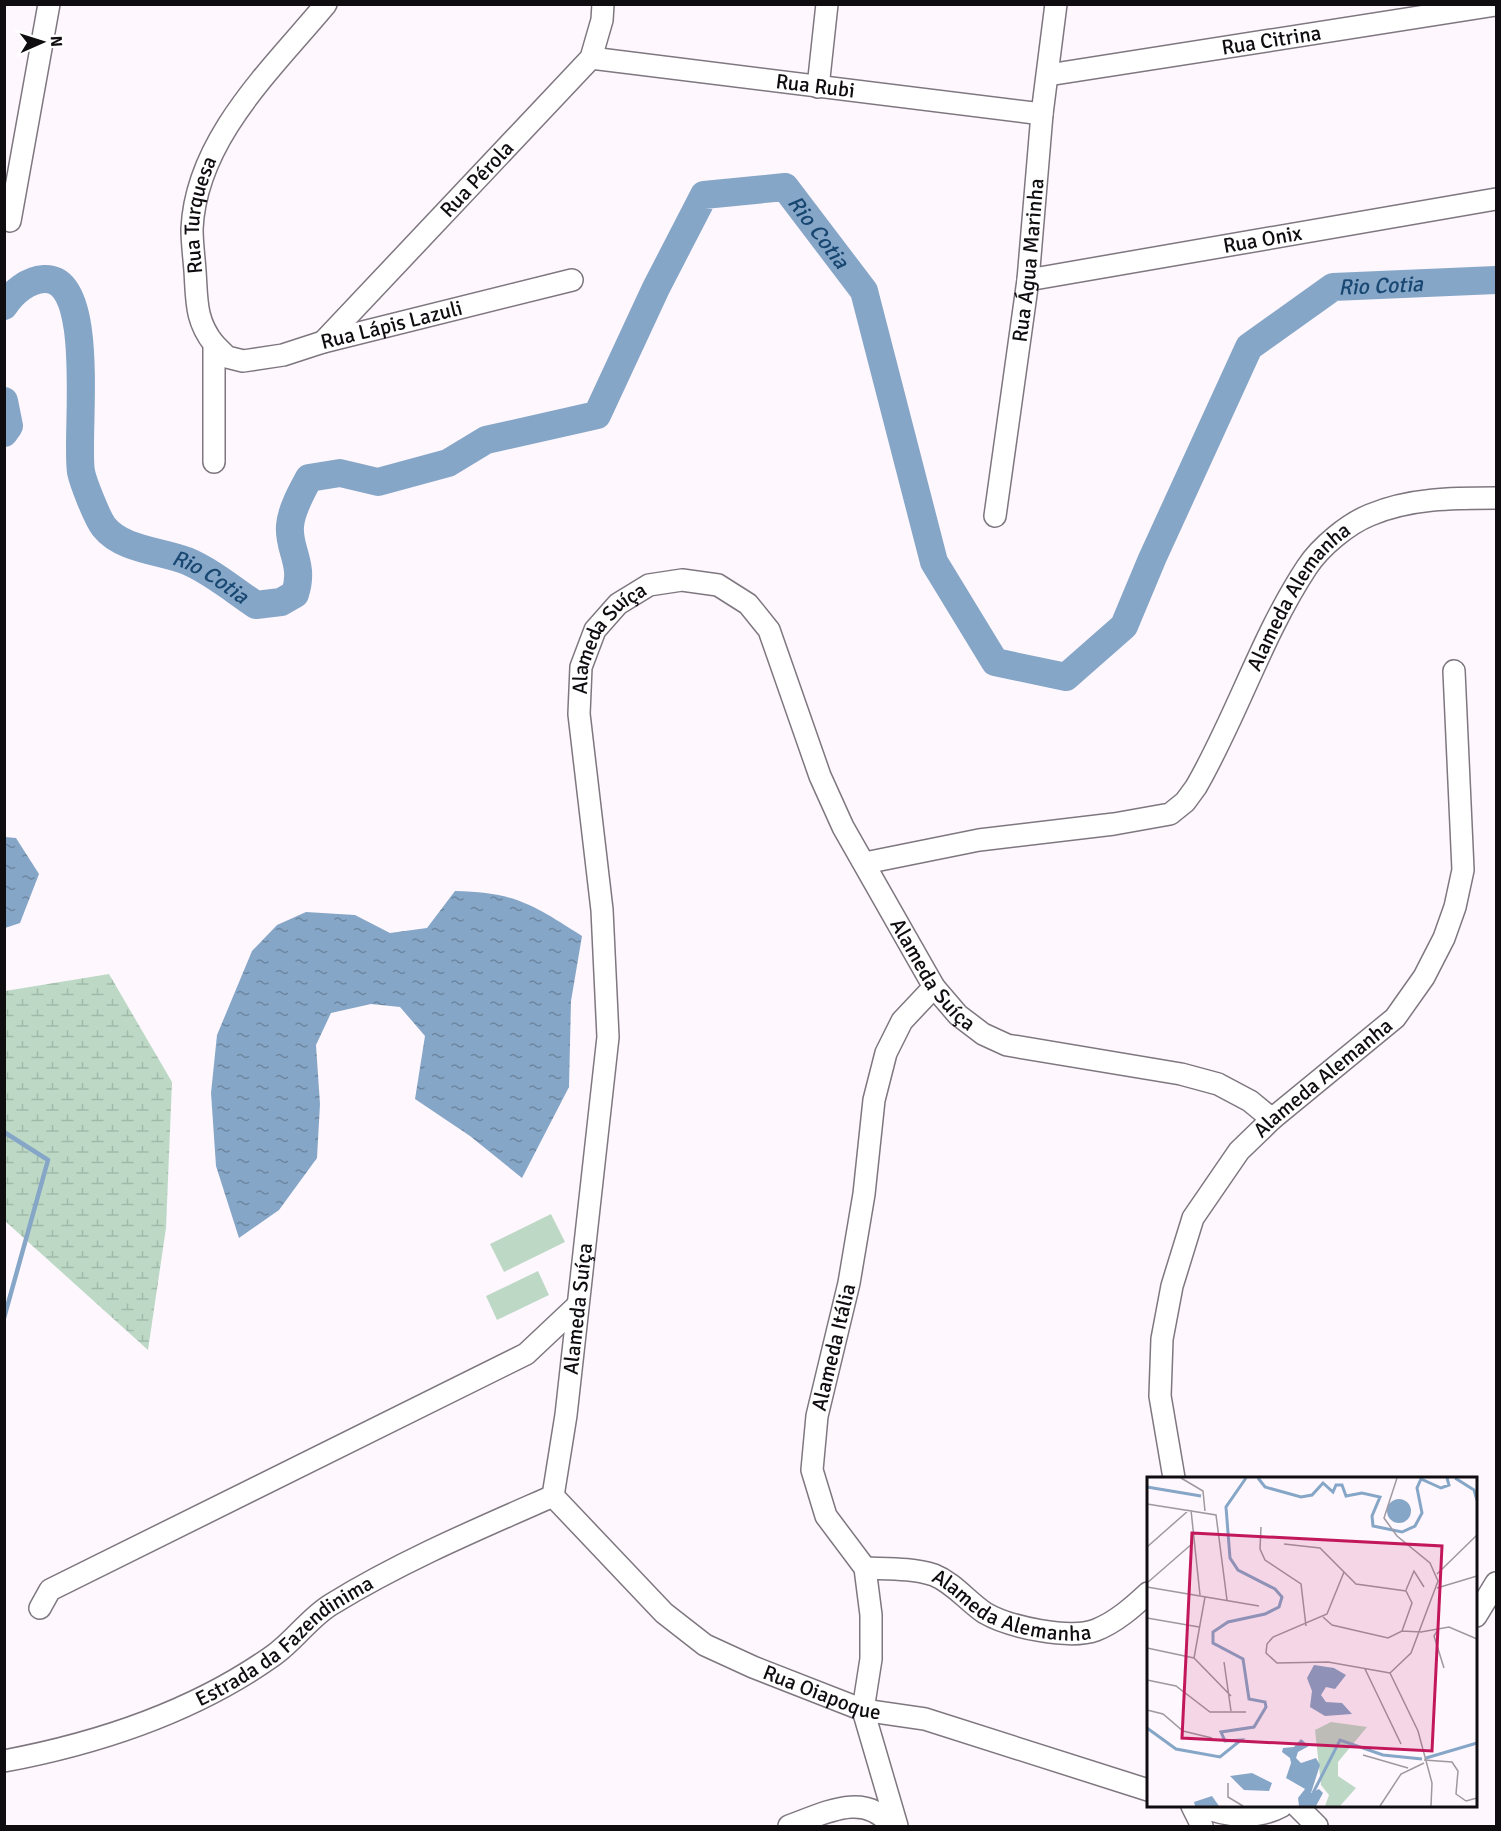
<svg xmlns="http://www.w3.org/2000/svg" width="1501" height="1831" font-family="Signika,sans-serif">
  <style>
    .grass { fill: #bdd9c6 }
    .wetland { fill: url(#wetland-marsh) }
    .water { fill: url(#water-ripples) }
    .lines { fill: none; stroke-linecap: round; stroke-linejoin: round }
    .stream { stroke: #86a6c7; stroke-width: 4.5 }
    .river { stroke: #86a6c7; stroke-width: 28 }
    .minor-casing { stroke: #7f7780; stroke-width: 24 }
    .minor { stroke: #fff; stroke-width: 21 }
    .labels { text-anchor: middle; stroke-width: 5; stroke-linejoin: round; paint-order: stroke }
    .street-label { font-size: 21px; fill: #100d11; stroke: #fff }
    .water-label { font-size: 22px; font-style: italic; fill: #184772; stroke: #fff }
    .inset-river { fill: none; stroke: #86a6c7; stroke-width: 3 }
    .inset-road { fill: none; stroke: #9f999f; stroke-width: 1.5 }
    .view { fill: #c2185b; fill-opacity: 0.15; stroke: #c2185b; stroke-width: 3 }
    .inset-edge { fill: none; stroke: #100d11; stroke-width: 3 }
  </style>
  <defs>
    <pattern id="wetland-marsh" width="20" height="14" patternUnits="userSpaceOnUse" patternTransform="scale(1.5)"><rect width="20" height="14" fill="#bdd9c6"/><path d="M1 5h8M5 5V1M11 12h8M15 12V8" fill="none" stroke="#a1b9a9"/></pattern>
    <pattern id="water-ripples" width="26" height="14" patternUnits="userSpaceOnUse" patternTransform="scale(1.5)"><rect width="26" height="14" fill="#86a6c7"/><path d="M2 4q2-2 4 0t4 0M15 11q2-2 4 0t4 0" fill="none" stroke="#6c86a0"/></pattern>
  </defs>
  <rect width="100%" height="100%" fill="#fef7fe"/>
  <g class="grass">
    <polygon points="551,1214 565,1242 504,1272 490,1244"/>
    <polygon points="538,1271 549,1295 497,1320 486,1296"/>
  </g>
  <polygon class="wetland" points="109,974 172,1082 166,1228 148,1350 5,1221 5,991"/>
  <g class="water">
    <polygon points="5,837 16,838 39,874 20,923 5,928"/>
    <path d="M455,891C515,892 533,905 582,936L571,1001L569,1087L522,1178L470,1136L415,1099L425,1036L400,1007L371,1004L331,1013L316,1045L320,1104L317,1158L279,1210L239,1238L216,1166L211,1093L217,1035L252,951L277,925L306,912L355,915L390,933L427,928Z"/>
  </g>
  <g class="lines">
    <polyline class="stream" points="4,1132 48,1160 4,1318"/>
    <g class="river">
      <path id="s1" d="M4,306C13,292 28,280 44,279C98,276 75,437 81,472C83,482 97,518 104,527C122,550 162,551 187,561C211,571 235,591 256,605L281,602L295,594C305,564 288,550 290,526C291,510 302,491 309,478L340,473L378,482L448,463L486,440L597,415L656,288L704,195L785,187L864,291L934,562L995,662L1066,677L1124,626L1152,559L1249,347L1333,287L1496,280"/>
      <polyline points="4,401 9,426 4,433"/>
    </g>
    <defs>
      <g id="minor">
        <path id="s2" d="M591,58L1042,114"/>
        <path id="s3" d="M1048,75L1496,5"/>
        <polyline points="818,87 827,4"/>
        <polyline points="10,221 49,4"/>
        <path id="s4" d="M1028,280L1496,199"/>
        <path id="s5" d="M323,342L591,58L602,20L603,4"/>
        <path id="s6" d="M214,344L227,357L243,361L283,355L323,342L572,280"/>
        <path id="s7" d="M214,462V344C195,320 197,300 195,271C194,257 192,243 192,229C196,139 272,69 326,4"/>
        <path id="s8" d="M995,516L1028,280L1042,114L1056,4"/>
        <path id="s9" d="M865,863L979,840L1114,824L1170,814L1185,802L1196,787C1237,716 1262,635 1307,567C1321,546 1348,524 1370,515C1410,498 1454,498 1496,498"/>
        <path id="s10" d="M1174,1478L1160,1396L1162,1339L1172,1286L1193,1218L1239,1151L1272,1119L1395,1018L1424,977L1444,938L1455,907L1463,870L1454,671"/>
        <path id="s11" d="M553,1496L566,1415L608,1037L602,910L579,714L581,667L595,630L618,604L649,585L682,580L718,585L748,604L769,630L820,776L843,827L934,987L958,1015L983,1034L1007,1045L1181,1074L1218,1084L1250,1101L1272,1119"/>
        <path id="s12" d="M553,1496L664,1613L705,1645L753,1667L863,1710L925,1719L1148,1790"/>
        <path id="s13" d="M865,1568C888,1569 912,1568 934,1575C954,1583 967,1601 985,1613C1009,1627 1070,1640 1096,1630C1116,1622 1133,1607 1148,1593"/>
        <polyline points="40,1608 50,1590 526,1354 577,1306"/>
        <polyline points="1476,1616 1496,1583"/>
        <path id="s14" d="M4,1761C100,1743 194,1712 274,1655C295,1640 310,1617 332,1604C402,1561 478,1529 553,1496"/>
        <polyline points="1192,1806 1202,1826"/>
        <path d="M1201,1806C1227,1817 1257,1820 1282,1806"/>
        <polyline points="1297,1806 1317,1826"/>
        <path d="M789,1826C823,1814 865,1790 891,1826"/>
        <path id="s15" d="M897,1826L863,1710L871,1659V1615L865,1568L826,1516L812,1470L817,1416L849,1283L864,1194L874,1100L886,1053L902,1021L934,987"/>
      </g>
    </defs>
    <use href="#minor" class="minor-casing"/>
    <use href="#minor" class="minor"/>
  </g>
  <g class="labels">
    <g class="street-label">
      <text dy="7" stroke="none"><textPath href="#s3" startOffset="226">Rua Citrina</textPath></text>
      <text dy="7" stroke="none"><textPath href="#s2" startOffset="226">Rua Rubi</textPath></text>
      <text dy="7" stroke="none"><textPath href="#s5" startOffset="224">Rua Pérola</textPath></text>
      <text dy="7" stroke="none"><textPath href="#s7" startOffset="252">Rua Turquesa</textPath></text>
      <text dy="7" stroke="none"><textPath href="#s4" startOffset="238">Rua Onix</textPath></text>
      <text dy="7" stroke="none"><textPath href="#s8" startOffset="258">Rua Água Marinha</textPath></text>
      <text dy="7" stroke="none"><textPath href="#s6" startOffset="188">Rua Lápis Lazuli</textPath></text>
      <text dy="7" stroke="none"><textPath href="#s9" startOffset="564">Alameda Alemanha</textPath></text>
      <text dy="7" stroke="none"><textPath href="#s11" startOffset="873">Alameda Suíça</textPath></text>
      <text dy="7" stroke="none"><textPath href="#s11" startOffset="1467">Alameda Suíça</textPath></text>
      <text dy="7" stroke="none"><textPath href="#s10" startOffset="458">Alameda Alemanha</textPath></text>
      <text dy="7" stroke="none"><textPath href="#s11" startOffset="189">Alameda Suíça</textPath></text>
      <text dy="7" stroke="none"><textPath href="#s15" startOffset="502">Alameda Itália</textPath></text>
      <text dy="7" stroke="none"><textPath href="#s13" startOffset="156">Alameda Alemanha</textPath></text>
      <text dy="7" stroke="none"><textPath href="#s14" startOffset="309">Estrada da Fazendinima</textPath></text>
      <text dy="7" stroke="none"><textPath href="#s12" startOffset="340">Rua Oiapoque</textPath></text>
    </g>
    <g class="water-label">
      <text dy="8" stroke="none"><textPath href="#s1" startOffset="1338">Rio Cotia</textPath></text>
      <text dy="8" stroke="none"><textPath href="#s1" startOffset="2416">Rio Cotia</textPath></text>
      <text dy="8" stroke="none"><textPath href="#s1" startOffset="438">Rio Cotia</textPath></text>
    </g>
  </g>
  <g transform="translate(1147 1477)">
    <rect width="330" height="330" fill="#fef7fe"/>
    <path d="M184,245L220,250L191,285V299L209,311L193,329H178L182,318L174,308L168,253Z" fill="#bdd9c6"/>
    <path d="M240 34a12 12 0 1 1 24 0a12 12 0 1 1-24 0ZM167,188L187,191L199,198L188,212L179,210L174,218L179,225L195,226L205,237L178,239L163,230L165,214L160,201ZM154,262L162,269L151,275L149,281L154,286L169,281L173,288L164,316L172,312L176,316L169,329H152L151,321L158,312L139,301L144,286L143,281L135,275L136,271L147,270ZM105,296L125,306L122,314L97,313L83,299ZM65,319L72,329H48L47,325Z" fill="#86a6c7"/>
    <path class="inset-river" d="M111,1L118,10L154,20L165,18L176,6L186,15L189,8H195L199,19L215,16L233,20L225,39L226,49L255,55L268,49L275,36L270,11L274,2L294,11L302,8L300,1M308,1L327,13L330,23M0,10L54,19M0,251L29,272L73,280L94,263L78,264L74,255L107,250L119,230L118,225L102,222L96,182L66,166V155L81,145L118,137L132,130L135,120L128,112L91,93L83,81L79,30L99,1M279,281L330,266M166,316L193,263L236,278L275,282"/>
    <path class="inset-road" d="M34,1L56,14L58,34M0,27L69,38L80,123M44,33L53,118M114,50L113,72L118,83L154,107L159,149M137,67L173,71L209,107L259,114L265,126L255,154M0,70L42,33M197,95L180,137L126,160L120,167L119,176L130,186L181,185L243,196M290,97L330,58M0,106L46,66M0,110L112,129M290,111L330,99M259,113L267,94L277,110M176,140L185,148L241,161L255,154L274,155L302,150L330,162M0,141L52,150M292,151L287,159L297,191M0,171L47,181L84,219M47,181L58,120M77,185L84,234M218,192L254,267M243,196L264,176L291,104L283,86L250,59L237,41L250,1M243,196L271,254L285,306L284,329M0,203L29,209L63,235H99M0,233L16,237L36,254L65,261M216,278L261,291M277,283L305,285L311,294L309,317L319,324L330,321M81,306V320L96,329M233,329L254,297L277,286"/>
    <path class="view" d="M45,56L295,69L285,274L35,261Z"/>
    <rect width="330" height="330" class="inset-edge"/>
  </g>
  <rect width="1501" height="1831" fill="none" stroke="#100d11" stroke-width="12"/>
  <g transform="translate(42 42) rotate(87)" stroke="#ffffff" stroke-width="4.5" paint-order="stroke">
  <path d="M0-4.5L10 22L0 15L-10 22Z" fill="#100d11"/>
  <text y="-9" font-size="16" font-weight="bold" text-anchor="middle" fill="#100d11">N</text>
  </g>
</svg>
